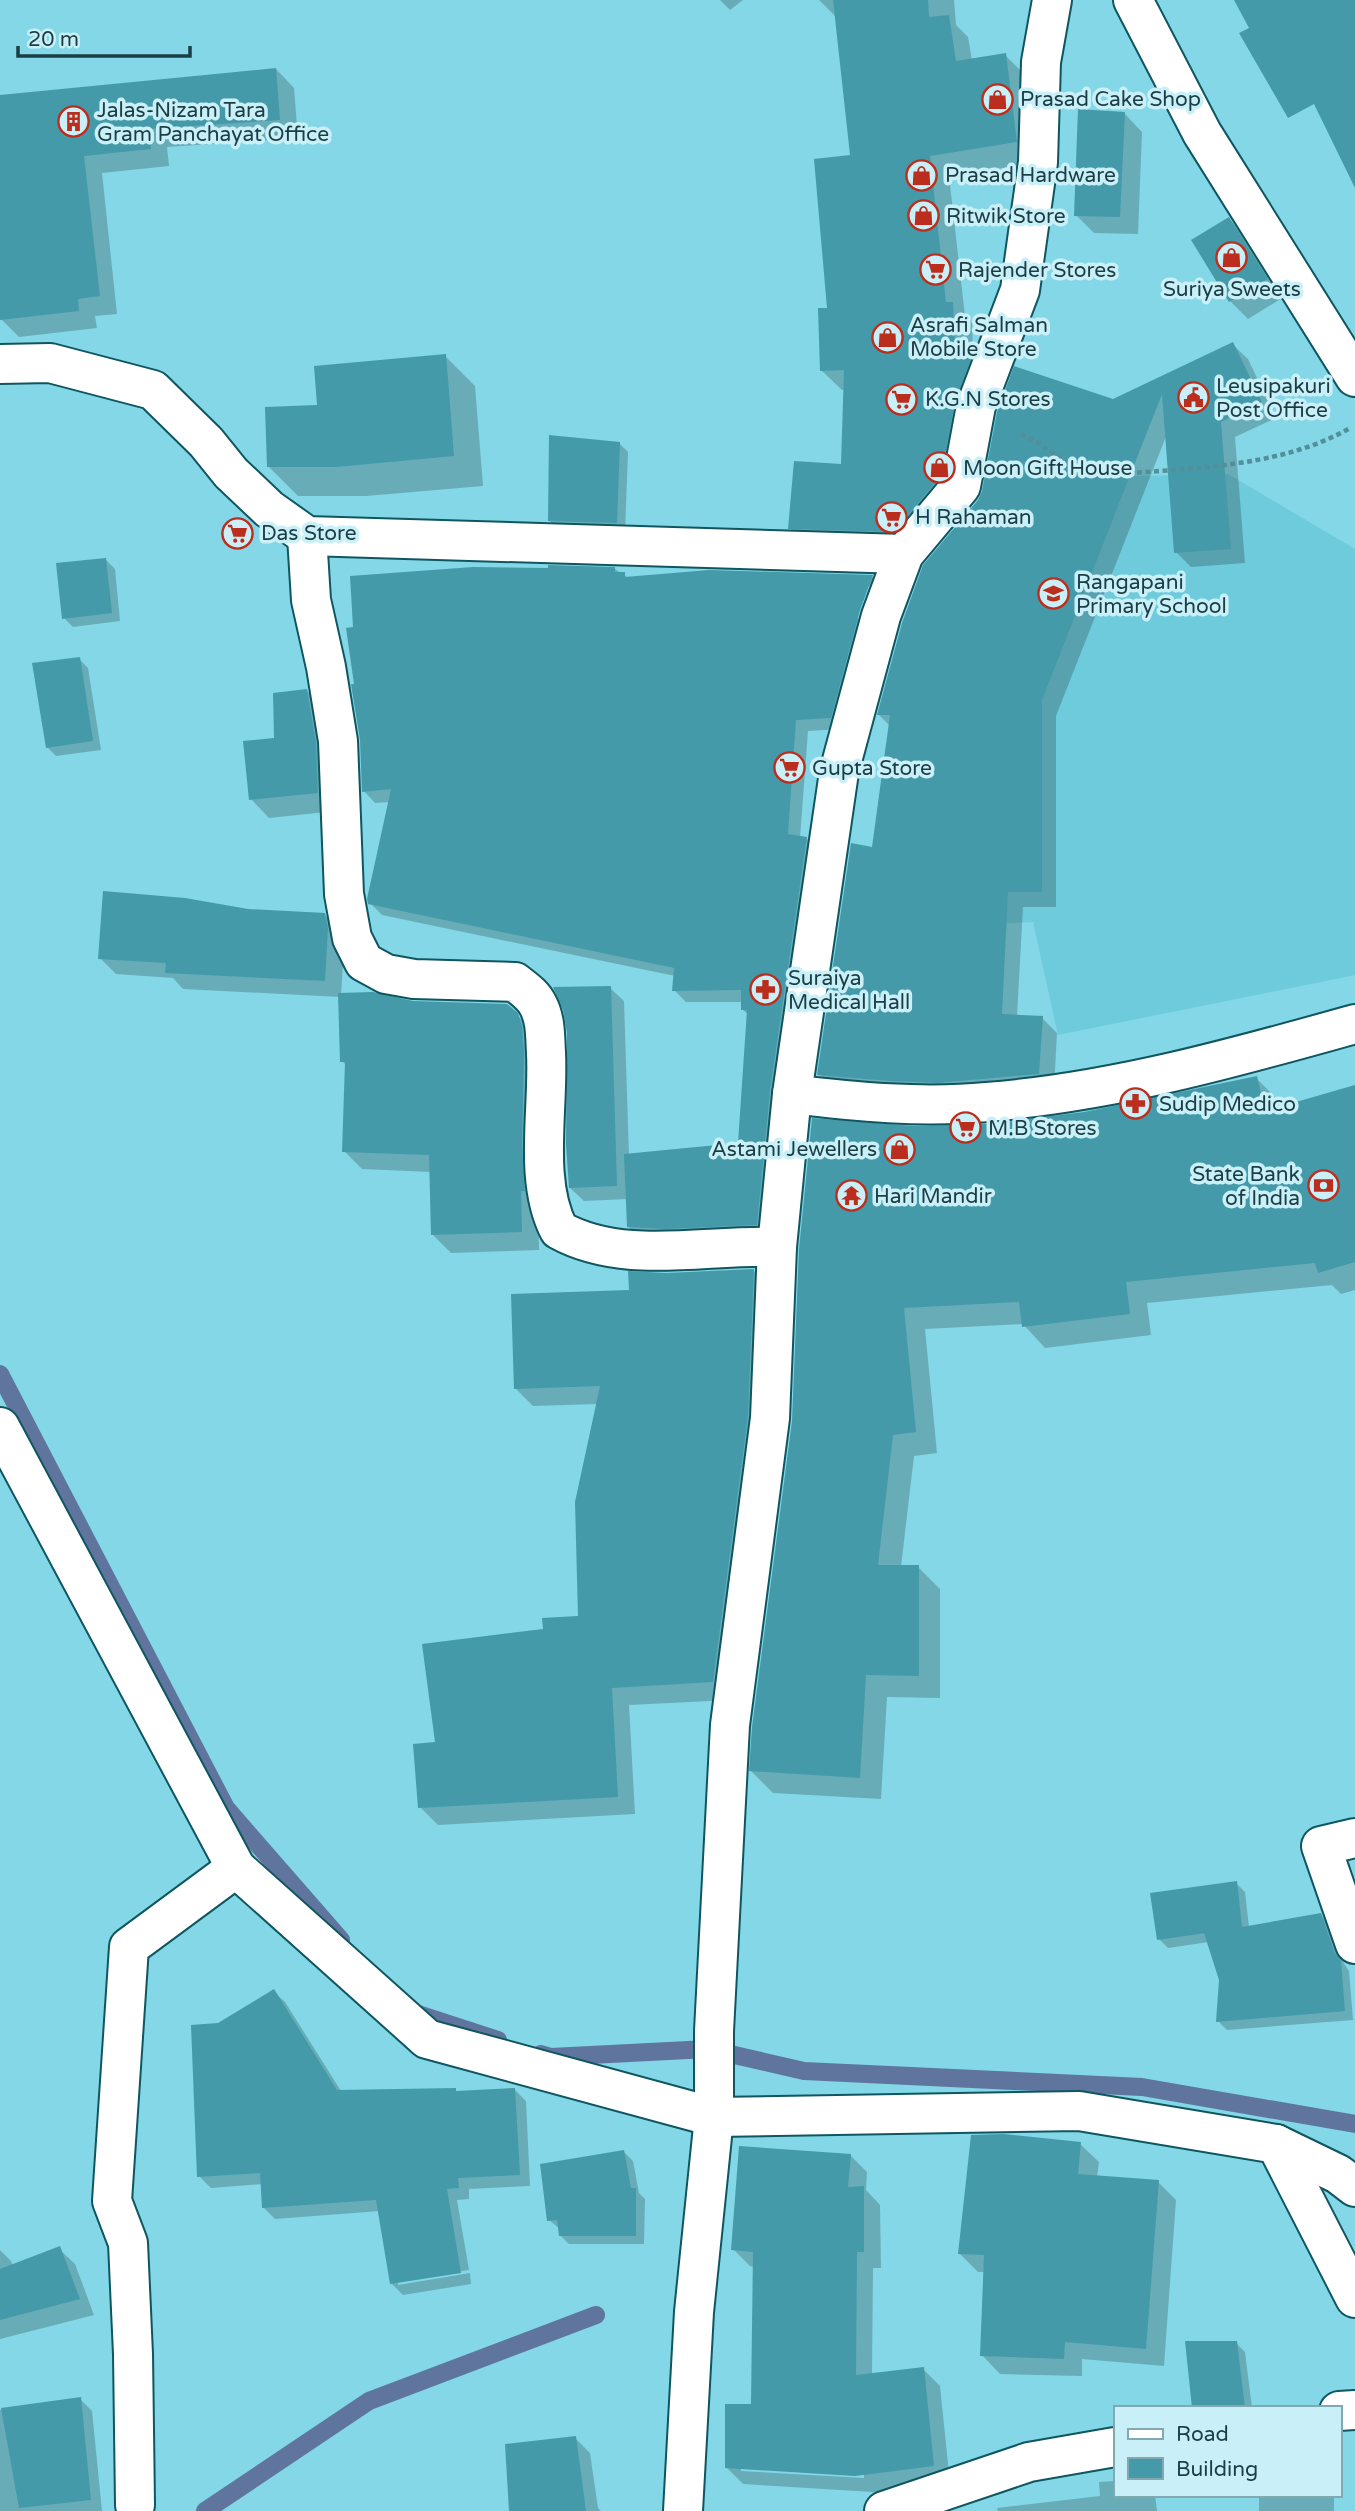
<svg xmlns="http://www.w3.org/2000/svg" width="1355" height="2511" font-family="'Varela Round',sans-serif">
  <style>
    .built { fill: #6ecbdc }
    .shadow { fill: #0003; fill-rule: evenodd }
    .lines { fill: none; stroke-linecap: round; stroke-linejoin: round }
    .stream { stroke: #5f759d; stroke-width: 18 }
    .building { fill: #459aa9 }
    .street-casing { stroke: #0f5661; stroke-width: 42 }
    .secondary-casing { stroke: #0f5661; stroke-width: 42 }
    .primary-casing { stroke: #0f5661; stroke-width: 42 }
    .path { stroke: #528f9a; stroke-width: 4.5; stroke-dasharray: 5 3.5; stroke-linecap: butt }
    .street { stroke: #fff; stroke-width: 38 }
    .secondary { stroke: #fff; stroke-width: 38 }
    .primary { stroke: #fff; stroke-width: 38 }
    .labels { text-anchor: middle; stroke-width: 7; stroke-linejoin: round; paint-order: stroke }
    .poi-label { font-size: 21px; fill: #1b3e44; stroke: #c9f0f8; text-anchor: start }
  </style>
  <rect width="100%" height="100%" fill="#83d7e6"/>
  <polygon class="built" points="1228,474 1355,549 1355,975 1058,1035 1033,922 969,925 1096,477"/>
  <g class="shadow">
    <polygon points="720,0 743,0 730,10"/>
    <polygon points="819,0 954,0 956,25 968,37 972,60 1005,55 1025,75 1036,163 949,176 965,316 972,323 973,356 992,374 914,551 810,548 790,528 843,466 845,390 842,390 822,371 852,156 836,17"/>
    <polygon points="276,69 294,88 298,138 167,147 169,166 102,173 117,314 95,316 97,328 19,337 1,319 0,96"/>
    <polygon points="1124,113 1142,132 1138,234 1094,233 1076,215"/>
    <polygon points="1229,219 1247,237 1284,297 1248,319 1230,301 1193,240"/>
    <polygon points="1232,344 1248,359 1276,418 1235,437 1245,563 1191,567 1176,552 1167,434 1056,716 1056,907 1023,907 1017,1016 1042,1018 1057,1033 1054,1089 834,1089 819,1074 874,849 890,726 879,715 1113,401"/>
    <polygon points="445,356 475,386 483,486 366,496 298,496 269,467 319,407"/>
    <polygon points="619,443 628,452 625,532 559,530 550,521"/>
    <polygon points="106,560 115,569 120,621 73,627 64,618"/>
    <path d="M615,569L630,579L872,577L884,588L842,729L808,731L800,838L807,839L818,851L769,1236L640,1238L628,1226V1199L584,1201L570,1188L610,988L624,1001L629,1156L740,1144L749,1015L743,1010V1002H686L674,990L675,976L382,915L370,903L390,802L375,803L364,791ZM867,586H871L859,619L855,618Z"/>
    <polygon points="79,659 88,668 101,750 56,756 47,747"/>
    <polygon points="307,691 325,709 336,811 269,818 251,799 276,739"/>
    <polygon points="248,911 325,915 341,932 344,946 341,995 515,1013 534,1032 539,1250 451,1253 433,1235 431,1172 362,1169 344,1151 347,1066 342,1061 340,997 183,989 173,978 116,974 100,958"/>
    <polygon points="1256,1078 1278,1100 1280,1109 1355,1087 1355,1290 1341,1294 1332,1285 1147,1303 1151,1335 1045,1348 1023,1324 925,1329 937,1453 914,1456 901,1567 918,1567 940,1589 940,1698 887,1697 881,1799 773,1793 751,1771 913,1128 989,1126 1084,1114"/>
    <polygon points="754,1271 771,1288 731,1700 629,1705 635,1814 438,1825 420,1807 437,1744 545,1631 580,1617 598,1404 533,1406 515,1388 631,1292 666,1274"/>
    <polygon points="1236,1883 1245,1892 1249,1927 1321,1915 1330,1924 1343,1962 1349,1971 1353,2020 1227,2030 1218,2021 1221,1980 1209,1942 1168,1948 1159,1939"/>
    <polygon points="273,1991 285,2002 341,2091 455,2090 458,2093 515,2090 526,2101 530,2186 469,2189 469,2199 457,2200 469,2270 398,2281 398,2285 470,2273 471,2284 403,2295 392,2284 380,2211 275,2219 264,2208 262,2184 211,2188 199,2176 219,2025"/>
    <polygon points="1080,2144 1099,2162 1097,2177 1158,2182 1176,2200 1164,2366 1082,2359 1082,2376 1000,2374 982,2355 985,2272 978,2272 960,2254"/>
    <polygon points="624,2152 633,2161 639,2193 645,2199 644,2244 569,2244 560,2235 560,2229 549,2220"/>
    <path d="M850,2155L867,2172L866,2190L880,2205L881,2268H873L872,2375L923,2369L940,2386L950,2483L873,2492L743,2484L726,2467L752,2406L754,2267L750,2266L733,2249ZM741,2467L864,2475V2478L741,2471Z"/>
    <polygon points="59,2249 75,2264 94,2315 0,2339 0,2250 11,2261 13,2266"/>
    <polygon points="1236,2343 1245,2352 1252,2408 1194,2408"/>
    <polygon points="80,2399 92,2411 102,2511 0,2511 0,2410"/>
    <polygon points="575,2438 590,2453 598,2508 601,2511 510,2511"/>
    <polygon points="1115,2481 1115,2495 1155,2495 1157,2511 998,2511 997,2508 1100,2496 1099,2482"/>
    <rect x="1259" y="2495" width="75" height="16"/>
  </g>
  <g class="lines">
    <g class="stream">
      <polyline points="0,1374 226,1808 341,1940"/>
      <polyline points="412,2012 498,2040"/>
      <polyline points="541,2054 551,2057 708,2049 804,2071 1142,2087 1355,2124"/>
      <polyline points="205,2511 369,2401 596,2315"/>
    </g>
  </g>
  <g class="building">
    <polygon points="833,0 928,0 929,17 949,15 956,61 1006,53 1017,142 930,156 946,302 953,302 955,347 973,353 955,402 941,476 894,532 788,529 794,461 841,464 844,370 820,371 818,308 827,308 814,159 850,155"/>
    <polygon points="1234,0 1355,0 1355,188 1314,104 1288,118 1239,33 1249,28"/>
    <polygon points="276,68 280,120 149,129 151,149 84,156 100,296 78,299 79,311 0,320 0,95"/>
    <polygon points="1078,109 1125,112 1120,217 1074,216"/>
    <polygon points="1229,217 1268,279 1229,302 1191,240"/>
    <polygon points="1233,342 1262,402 1221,422 1231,549 1174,553 1162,394 1042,700 1042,892 1008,892 1002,1014 1043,1016 1039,1074 938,1083 890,1081 817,1075 851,843 872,847 890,715 877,715 902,623 923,565 978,500 982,491 997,412 1014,366 1113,399"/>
    <polygon points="446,354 454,456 336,467 267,467 265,407 317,405 314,366"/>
    <polygon points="549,435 620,442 617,523 548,521"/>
    <polygon points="106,558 112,613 62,619 56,563"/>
    <polygon points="548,565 615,567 615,572 625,572 625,577 709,570 873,575 860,610 831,718 796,720 788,834 807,837 770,1091 757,1225 665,1229 627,1227 624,1154 738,1143 747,1010 741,1010 741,990 672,991 674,968 368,904 367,899 391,789 362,792 360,740 351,684 354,684 346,628 353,627 350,576 473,567 548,568"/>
    <polygon points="80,657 93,741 46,748 32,663"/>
    <polygon points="307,689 316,743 318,793 249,800 243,741 274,738 273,693"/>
    <polygon points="103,891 185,898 248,909 325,913 328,928 325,981 165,973 166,963 98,959"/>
    <polygon points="611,986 617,1186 569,1188 566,1144 567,1033 563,1010 553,987"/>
    <polygon points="373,992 413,1001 507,1004 518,1013 522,1026 524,1054 522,1144 525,1191 521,1191 522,1232 431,1235 429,1155 342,1152 345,1062 340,1062 338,993"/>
    <polygon points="1257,1076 1265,1111 1355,1085 1355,1262 1318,1273 1315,1263 1126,1282 1130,1314 1022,1327 1019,1302 904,1308 916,1432 893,1435 878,1565 919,1565 919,1676 866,1675 860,1778 749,1771 752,1727 792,1421 799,1249 812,1118 913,1126 989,1124 1084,1112"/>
    <polygon points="754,1269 748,1416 713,1682 612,1688 618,1797 418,1808 413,1744 435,1742 422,1644 543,1629 542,1618 578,1616 575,1502 600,1386 514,1389 511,1294 629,1290 628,1271 666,1273"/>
    <polygon points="1237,1881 1242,1927 1321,1913 1334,1951 1341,1961 1345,2011 1216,2022 1219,1980 1204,1933 1206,1933 1157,1940 1150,1893"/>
    <polygon points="274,1989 337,2090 456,2088 456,2091 515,2088 520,2175 458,2178 459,2188 447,2189 461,2273 390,2284 376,2200 262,2208 260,2173 197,2177 191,2025 218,2023"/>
    <polygon points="1004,2134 1081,2142 1078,2174 1159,2180 1146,2349 1065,2342 1064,2359 980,2356 984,2255 958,2254 971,2135"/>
    <polygon points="739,2146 851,2154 848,2187 864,2186 864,2252 857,2252 856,2375 924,2367 934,2466 855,2476 725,2468 725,2404 751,2404 753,2252 731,2250"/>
    <polygon points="624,2150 631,2188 636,2188 636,2236 559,2236 557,2220 547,2221 540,2164"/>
    <polygon points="60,2246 80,2299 0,2320 0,2269"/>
    <polygon points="1185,2341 1237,2341 1245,2408 1192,2408"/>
    <polygon points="81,2397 91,2500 19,2508 1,2408"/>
    <polygon points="576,2436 586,2511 509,2511 505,2444"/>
  </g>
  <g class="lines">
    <defs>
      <g id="street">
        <path d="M792,1094C856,1102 922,1108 987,1102C1112,1092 1234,1058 1355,1024"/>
        <polyline points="0,1427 236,1868 427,2039 714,2117 1079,2111 1276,2144 1355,2298"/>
        <polyline points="1355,1838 1321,1846 1355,1944"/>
        <polyline points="1276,2144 1338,2174 1355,2187"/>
        <polyline points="1339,2411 1355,2410"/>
        <polyline points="135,2505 133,2354 128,2243 112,2201 129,1947 236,1868"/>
        <polyline points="884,2511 1029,2462 1115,2447"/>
      </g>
      <g id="secondary">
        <polyline points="0,364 50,363 153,390 206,442 231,473 269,509 307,536 904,554"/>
        <path d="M307,536L311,600L326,667L338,741L344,894L352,938L364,962L386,974L414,979L515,982C524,989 533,995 538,1005C546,1020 545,1037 546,1053C549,1109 533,1180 559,1230C624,1266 705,1244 777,1247"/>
        <polyline points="683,2511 694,2312 714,2117 714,2031 730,1725 770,1418 777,1247 792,1094 839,772 881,616 904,554 961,486 976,406 1020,290 1038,162 1041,62 1052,0"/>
      </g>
      <polyline id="primary" points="1133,0 1202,133 1355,377"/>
    </defs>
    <use href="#street" class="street-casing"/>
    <use href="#secondary" class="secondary-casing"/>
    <use href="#primary" class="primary-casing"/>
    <path class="path" d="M1021,434C1049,445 1071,474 1101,476C1185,467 1276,470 1350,428"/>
    <use href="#street" class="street"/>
    <use href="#secondary" class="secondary"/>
    <use href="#primary" class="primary"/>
  </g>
  <defs>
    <symbol id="shop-ring" viewBox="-11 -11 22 22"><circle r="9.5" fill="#c9f0f8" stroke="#bb2e1e" stroke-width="1.5"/><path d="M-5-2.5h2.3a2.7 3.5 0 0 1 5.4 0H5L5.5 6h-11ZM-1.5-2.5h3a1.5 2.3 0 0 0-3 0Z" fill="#bb2e1e"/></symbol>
    <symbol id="building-ring" viewBox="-11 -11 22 22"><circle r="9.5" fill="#c9f0f8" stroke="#bb2e1e" stroke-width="1.5"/><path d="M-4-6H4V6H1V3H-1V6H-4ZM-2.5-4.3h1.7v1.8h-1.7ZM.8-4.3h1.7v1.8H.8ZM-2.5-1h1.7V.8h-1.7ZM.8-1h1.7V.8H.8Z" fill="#bb2e1e"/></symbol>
    <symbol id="supermarket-ring" viewBox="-11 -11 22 22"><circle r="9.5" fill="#c9f0f8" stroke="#bb2e1e" stroke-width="1.5"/><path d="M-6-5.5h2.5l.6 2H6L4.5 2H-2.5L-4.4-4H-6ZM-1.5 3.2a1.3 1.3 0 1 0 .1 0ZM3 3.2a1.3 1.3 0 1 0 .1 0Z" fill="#bb2e1e"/></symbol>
    <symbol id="civic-ring" viewBox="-11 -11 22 22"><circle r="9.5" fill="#c9f0f8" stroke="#bb2e1e" stroke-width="1.5"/><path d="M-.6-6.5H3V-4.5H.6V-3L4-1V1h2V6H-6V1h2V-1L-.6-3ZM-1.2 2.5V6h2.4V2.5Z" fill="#bb2e1e"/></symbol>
    <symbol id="school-ring" viewBox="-11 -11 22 22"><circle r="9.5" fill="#c9f0f8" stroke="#bb2e1e" stroke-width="1.5"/><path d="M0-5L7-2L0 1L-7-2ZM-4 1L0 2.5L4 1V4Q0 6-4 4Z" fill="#bb2e1e"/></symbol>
    <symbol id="pharmacy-ring" viewBox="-11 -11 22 22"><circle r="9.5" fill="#c9f0f8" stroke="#bb2e1e" stroke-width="1.5"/><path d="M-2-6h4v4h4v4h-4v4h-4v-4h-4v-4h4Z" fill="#bb2e1e"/></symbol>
    <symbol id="bank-ring" viewBox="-11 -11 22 22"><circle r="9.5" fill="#c9f0f8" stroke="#bb2e1e" stroke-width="1.5"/><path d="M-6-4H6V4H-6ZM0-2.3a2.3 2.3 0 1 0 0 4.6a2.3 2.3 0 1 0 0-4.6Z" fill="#bb2e1e"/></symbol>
    <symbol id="temple-ring" viewBox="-11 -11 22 22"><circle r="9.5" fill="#c9f0f8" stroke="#bb2e1e" stroke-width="1.5"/><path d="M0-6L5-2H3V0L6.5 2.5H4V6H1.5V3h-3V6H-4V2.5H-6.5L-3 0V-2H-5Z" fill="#bb2e1e"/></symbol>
  </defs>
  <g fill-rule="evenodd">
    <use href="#shop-ring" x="980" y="82" width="35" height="35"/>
    <use href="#building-ring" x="56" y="104" width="35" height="35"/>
    <use href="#shop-ring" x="904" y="158" width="35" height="35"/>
    <use href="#shop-ring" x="906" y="198" width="35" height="35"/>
    <use href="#shop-ring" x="1214" y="240" width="35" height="35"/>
    <use href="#supermarket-ring" x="918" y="252" width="35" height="35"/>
    <use href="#shop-ring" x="870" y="320" width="35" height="35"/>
    <use href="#civic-ring" x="1176" y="380" width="35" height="35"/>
    <use href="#supermarket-ring" x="884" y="382" width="35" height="35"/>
    <use href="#shop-ring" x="922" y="450" width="35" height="35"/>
    <use href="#supermarket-ring" x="874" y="500" width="35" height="35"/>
    <use href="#supermarket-ring" x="220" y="516" width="35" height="35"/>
    <use href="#school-ring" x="1036" y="576" width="35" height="35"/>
    <use href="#supermarket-ring" x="772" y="750" width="35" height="35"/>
    <use href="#pharmacy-ring" x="748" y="972" width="35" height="35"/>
    <use href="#pharmacy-ring" x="1118" y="1086" width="35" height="35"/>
    <use href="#supermarket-ring" x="948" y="1110" width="35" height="35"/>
    <use href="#shop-ring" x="882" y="1132" width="35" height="35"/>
    <use href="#bank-ring" x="1306" y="1168" width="35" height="35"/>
    <use href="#temple-ring" x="834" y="1178" width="35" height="35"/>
  </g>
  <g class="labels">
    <g class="poi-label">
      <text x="1020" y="106">Prasad Cake Shop</text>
      <text x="97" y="117">Jalas-Nizam Tara<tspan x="97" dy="24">Gram Panchayat Office</tspan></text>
      <text x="945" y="182">Prasad Hardware</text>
      <text x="946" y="223">Ritwik Store</text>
      <text x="958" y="277">Rajender Stores</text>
      <text x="1232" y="296" text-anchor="middle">Suriya Sweets</text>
      <text x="910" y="332">Asrafi Salman<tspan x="910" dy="24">Mobile Store</tspan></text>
      <text x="1216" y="393">Leusipakuri<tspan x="1216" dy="24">Post Office</tspan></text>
      <text x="925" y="406">K.G.N Stores</text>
      <text x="963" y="475">Moon Gift House</text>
      <text x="915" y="524">H Rahaman</text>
      <text x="261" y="540">Das Store</text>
      <text x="1076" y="589">Rangapani<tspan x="1076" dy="24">Primary School</tspan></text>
      <text x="812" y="775">Gupta Store</text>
      <text x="788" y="985">Suraiya<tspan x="788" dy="24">Medical Hall</tspan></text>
      <text x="1159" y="1111">Sudip Medico</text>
      <text x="988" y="1135">M.B Stores</text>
      <text x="877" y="1156" text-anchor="end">Astami Jewellers</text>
      <text x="1300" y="1181" text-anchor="end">State Bank<tspan x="1300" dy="24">of India</tspan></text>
      <text x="874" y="1203">Hari Mandir</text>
    </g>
  </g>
  <rect x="1114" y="2406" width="228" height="91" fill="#c9f0f8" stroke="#83a9b0" stroke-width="2"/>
  <rect x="1128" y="2429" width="35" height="10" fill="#ffffff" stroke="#83a9b0" stroke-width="2"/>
  <text x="1176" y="2441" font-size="21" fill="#1b3e44">Road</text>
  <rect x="1128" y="2458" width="35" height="21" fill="#459aa9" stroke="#83a9b0" stroke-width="2"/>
  <text x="1176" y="2476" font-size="21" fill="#1b3e44">Building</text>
  <path d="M18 46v10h172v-10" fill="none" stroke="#1b3e44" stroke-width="3.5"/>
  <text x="28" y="46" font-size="21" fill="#1b3e44" stroke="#c9f0f8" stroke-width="5" paint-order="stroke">20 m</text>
</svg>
